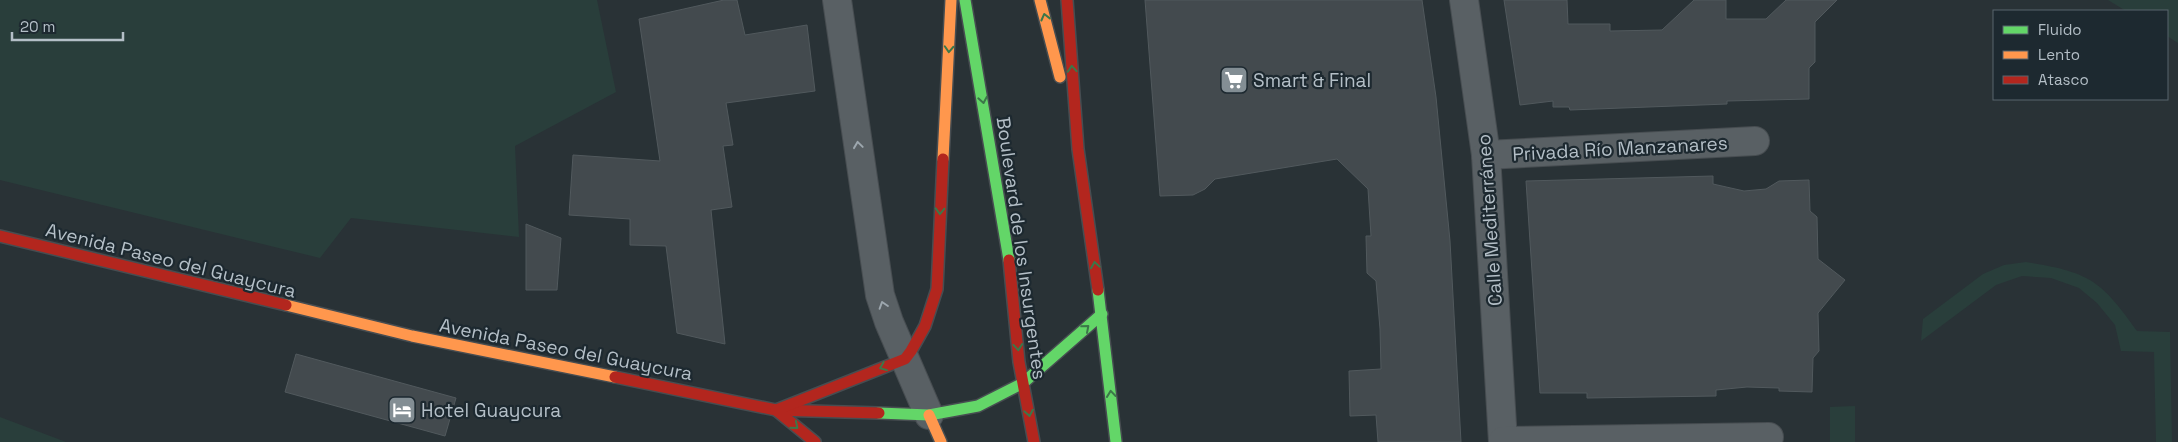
<svg xmlns="http://www.w3.org/2000/svg" width="2178" height="442" font-family="'Space Grotesk',sans-serif">
  <style>
    .green { fill: #293e3b }
    .building { fill: #434a4e; stroke: #51595d }
    .lines { fill: none; stroke-linecap: round; stroke-linejoin: round }
    .street-casing { stroke: #474d51; stroke-width: 30 }
    .fast-casing { stroke: #474d51; stroke-width: 14 }
    .slow-casing { stroke: #474d51; stroke-width: 14 }
    .jam-casing { stroke: #474d51; stroke-width: 14 }
    .street { stroke: #596064; stroke-width: 28 }
    .fast { stroke: #63d668; stroke-width: 11 }
    .slow { stroke: #ff974d; stroke-width: 11 }
    .jam { stroke: #b3261e; stroke-width: 11 }
    .oneway { stroke: #3c7749 }
    .oneway2 { stroke: #9da7ae }
    .labels { text-anchor: middle; stroke-width: 4.5; stroke-linejoin: round; paint-order: stroke }
    .poi-label { font-size: 19px; fill: #b4bfc7; stroke: #1d2930; text-anchor: start }
    .street-label { font-size: 19px; fill: #b4bfc7; stroke: #1d2930 }
  </style>
  <rect width="100%" height="100%" fill="#293236"/>
  <g class="green">
    <polygon points="0,0 597,0 616,92 515,146 519,237 351,218 320,258 0,180"/>
    <polygon points="2108,0 2178,0 2178,43 2167,36 2167,11 2126,11"/>
    <path d="M2026,262C2089,272 2101,280 2137,331L2170,332L2172,442H2156L2154,352L2121,351L2115,325L2097,303L2079,288L2051,278L2022,276L1996,285L1921,341L1923,319L1983,274L2004,265Z"/>
    <polygon points="1855,406 1855,442 1830,442 1830,407"/>
    <polygon points="0,417 66,442 0,442"/>
  </g>
  <g class="building">
    <polygon points="724,0 737,0 745,35 807,25 815,91 726,103 733,145 723,146 732,207 711,210 725,344 677,333 666,246 630,245 630,219 569,215 573,155 660,161 639,19"/>
    <polygon points="1145,0 1422,0 1436,97 1450,241 1461,442 1378,442 1376,415 1350,416 1349,371 1381,369 1380,329 1376,281 1367,273 1366,236 1371,236 1368,189 1337,159 1215,179 1205,189 1193,195 1160,196"/>
    <polygon points="1504,0 1567,0 1568,24 1610,24 1610,31 1662,30 1694,0 1726,0 1726,19 1766,19 1786,0 1837,0 1815,22 1815,62 1809,68 1809,99 1727,101 1727,104 1570,110 1569,107 1553,107 1553,101 1520,105"/>
    <polygon points="1713,176 1713,184 1744,191 1766,189 1779,181 1809,180 1810,211 1817,217 1818,259 1845,280 1818,313 1819,351 1813,358 1812,392 1779,391 1779,388 1747,387 1716,390 1716,396 1587,398 1587,393 1540,393 1526,181"/>
    <polygon points="526,224 561,238 557,290 526,290"/>
    <polygon points="296,354 456,398 445,436 285,392"/>
  </g>
  <g class="lines">
    <defs>
      <g id="street">
        <polyline points="837,0 880,295 889,322 929,415"/>
        <polyline points="1464,0 1486,155 1503,442"/>
        <polyline points="1486,155 1755,141"/>
        <polyline points="1503,441 1769,437"/>
      </g>
      <g id="fast">
        <polyline points="965,0 1009,260"/>
        <polyline points="1098,290 1116,442"/>
        <polyline points="879,413 929,415 978,406 1023,383 1102,314"/>
      </g>
      <g id="slow">
        <polyline points="1040,0 1060,77"/>
        <polyline points="943,159 951,0"/>
        <polyline points="286,305 412,336 615,377"/>
        <polyline points="929,415 941,442"/>
      </g>
      <g id="jam">
        <polyline points="1067,0 1078,149 1098,290"/>
        <polyline points="0,236 286,305"/>
        <polyline points="1009,260 1019,362 1034,442"/>
        <polyline points="615,377 776,410 879,413"/>
        <polyline points="815,442 776,410 905,359 911,351 925,326 937,289 943,159"/>
      </g>
    </defs>
    <use href="#street" class="street-casing"/>
    <use href="#fast" class="fast-casing"/>
    <use href="#slow" class="slow-casing"/>
    <use href="#jam" class="jam-casing"/>
    <use href="#street" class="street"/>
    <use href="#fast" class="fast"/>
    <use href="#slow" class="slow"/>
    <use href="#jam" class="jam"/>
  </g>
  <defs><path id="oneway-chevron" d="M-2-3.5L2.5 0L-2 3.5" fill="none" stroke-width="1.6" stroke-linecap="round" stroke-linejoin="round" transform="scale(1.25)"/></defs>
  <g class="oneway">
    <use href="#oneway-chevron" transform="translate(1045 17) rotate(-104)"/>
    <use href="#oneway-chevron" transform="translate(949 49) rotate(93)"/>
    <use href="#oneway-chevron" transform="translate(1072 69) rotate(-94)"/>
    <use href="#oneway-chevron" transform="translate(983 100) rotate(80)"/>
    <use href="#oneway-chevron" transform="translate(940 211) rotate(92)"/>
    <use href="#oneway-chevron" transform="translate(1095 265) rotate(-99)"/>
    <use href="#oneway-chevron" transform="translate(1086 328) rotate(-41)"/>
    <use href="#oneway-chevron" transform="translate(1018 347) rotate(85)"/>
    <use href="#oneway-chevron" transform="translate(883 367) rotate(158)"/>
    <use href="#oneway-chevron" transform="translate(1111 394) rotate(-96)"/>
    <use href="#oneway-chevron" transform="translate(1029 413) rotate(80)"/>
    <use href="#oneway-chevron" transform="translate(795 426) rotate(40)"/>
  </g>
  <g class="oneway2">
    <use href="#oneway-chevron" transform="translate(858 145) rotate(-98)"/>
    <use href="#oneway-chevron" transform="translate(883 305) rotate(-108)"/>
  </g>
  <defs>
    <symbol id="supermarket-square" viewBox="-11 -11 22 22"><rect x="-9" y="-9" width="18" height="18" rx="4" fill="#838e94" stroke="#1d2930"/><path d="M-6-5.5h2.5l.6 2H6L4.5 2H-2.5L-4.4-4H-6ZM-1.5 3.2a1.3 1.3 0 1 0 .1 0ZM3 3.2a1.3 1.3 0 1 0 .1 0Z" fill="#fff"/></symbol>
    <symbol id="hotel-square" viewBox="-11 -11 22 22"><rect x="-9" y="-9" width="18" height="18" rx="4" fill="#838e94" stroke="#1d2930"/><path d="M-6-4.5h1.5V1H6V5H4.5V3h-9V5H-6ZM-4 0a1.8 1.8 0 1 1 3.6 0ZM.5 0V-2.5h3Q6-2.5 6 0Z" fill="#fff"/></symbol>
  </defs>
  <g fill-rule="evenodd">
    <use href="#supermarket-square" x="1218" y="64" width="32" height="32"/>
    <use href="#hotel-square" x="386" y="394" width="32" height="32"/>
  </g>
  <g class="labels">
    <g class="poi-label">
      <text x="1253" y="87">Smart &amp; Final</text>
      <text x="421" y="417">Hotel Guaycura</text>
    </g>
    <g class="street-label">
      <text transform="translate(1620 148) rotate(-3)" y="7">Privada Río Manzanares</text>
      <text transform="translate(1489 220) rotate(-94)" y="7">Calle Mediterráneo</text>
      <text transform="translate(1022 248) rotate(82)" y="7">Boulevard de los Insurgentes</text>
      <text transform="translate(171 260) rotate(14)" y="7">Avenida Paseo del Guaycura</text>
      <text transform="translate(566 349) rotate(11)" y="7">Avenida Paseo del Guaycura</text>
    </g>
  </g>
  <rect x="1993" y="10" width="175" height="90" fill="#1d2930" stroke="#59656c"/>
  <rect x="2003" y="26" width="25" height="8" fill="#63d668" stroke="#59656c"/>
  <text x="2038" y="35" font-size="15" fill="#b4bfc7">Fluido</text>
  <rect x="2003" y="51" width="25" height="8" fill="#ff974d" stroke="#59656c"/>
  <text x="2038" y="60" font-size="15" fill="#b4bfc7">Lento</text>
  <rect x="2003" y="76" width="25" height="8" fill="#b3261e" stroke="#59656c"/>
  <text x="2038" y="85" font-size="15" fill="#b4bfc7">Atasco</text>
  <path d="M12 32v8h111v-8" fill="none" stroke="#b4bfc7" stroke-width="2.5"/>
  <text x="20" y="32" font-size="15" fill="#b4bfc7" stroke="#1d2930" stroke-width="4" paint-order="stroke">20 m</text>
</svg>
